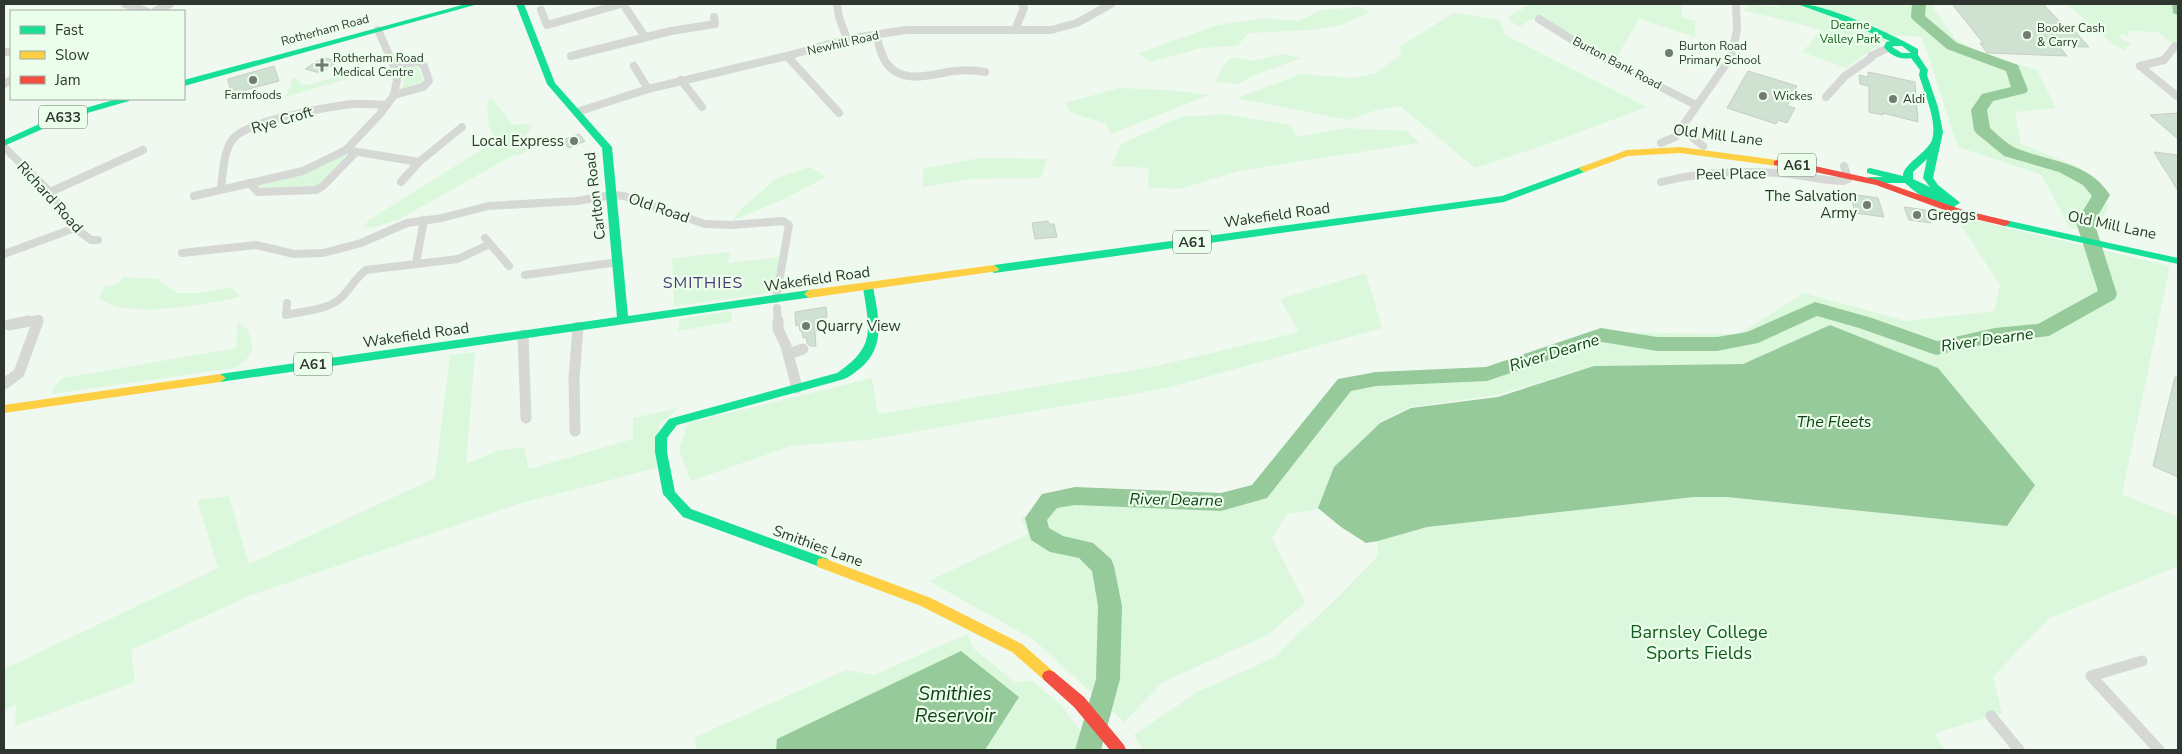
<svg xmlns="http://www.w3.org/2000/svg" width="2182" height="754" font-family="'Nunito Sans',sans-serif">
  <style>
    .green { fill: #dcf8dc }
    .water { fill: #97ca9a }
    .lines { fill: none; stroke-linecap: round; stroke-linejoin: round }
    .canal { fill: #97ca9a; fill-rule: evenodd }
    .river { fill: #97ca9a; fill-rule: evenodd }
    .building { fill: #cfe1d0; stroke: #c6cec6 }
    .street-far1 { stroke: #d6d8d6; stroke-width: 8 }
    .street { stroke: #d6d8d6; stroke-width: 11 }
    .fast { fill: #16e098; fill-rule: evenodd }
    .slow { fill: #ffcf43; fill-rule: evenodd }
    .jam { fill: #f24e42; fill-rule: evenodd }
    .poi-dot { fill: #727a72; stroke: #ebfdeb; stroke-width: 2 }
    .labels { text-anchor: middle; stroke-width: 4.5; stroke-linejoin: round; paint-order: stroke }
    .far-park-label { font-size: 12px; fill: #115c1d; stroke: #ebfdeb }
    .far-poi-label { font-size: 12px; fill: #2f362f; stroke: #ebfdeb; text-anchor: start }
    .far-street-label { font-size: 12px; fill: #2f362f; stroke: #ebfdeb }
    .shield { fill: #ebfdeb; stroke: #677267; stroke-width: 1 }
    .shield-label { font-size: 14px; font-weight: bold; fill: #2f362f }
    .street-label { font-size: 15px; fill: #2f362f; stroke: #ebfdeb }
    .poi-label { font-size: 15px; fill: #2f362f; stroke: #ebfdeb; text-anchor: end }
    .neighbourhood-label { font-size: 16px; letter-spacing: 1px; fill: #4b3975; stroke: #ebfdeb }
    .water-label { font-size: 16px; font-style: italic; fill: #0f4115; stroke: #ebfdeb }
    .near-park-label { font-size: 18px; fill: #115c1d; stroke: #ebfdeb }
    .near-water-label { font-size: 19px; font-style: italic; fill: #0f4115; stroke: #ebfdeb }
  </style>
  <rect width="100%" height="100%" fill="#eff9ef"/>
  <g class="green">
    <polygon points="1530,4 1681,4 1682,17 1695,21 1695,37 1639,19 1615,60 1542,17 1532,19 1519,27 1507,18"/>
    <polygon points="1781,4 1936,4 1933,8 1955,39 1983,54 2037,70 2056,108 2015,112 2021,144 2078,167 2096,179 2108,207 2096,233 2069,227 2042,175 1958,147 1922,37 1894,35 1846,68 1802,52 1822,30 1743,10 1751,5 1778,7"/>
    <polygon points="2067,4 2178,4 2178,48 2158,32 2129,31 2128,36 2122,34 2118,38 2131,43 2124,50 2114,45"/>
    <polygon points="1360,7 1370,12 1342,25 1314,30 1249,33 1237,46 1201,48 1151,62 1139,53 1218,25 1262,18 1298,21 1322,10"/>
    <polygon points="1454,13 1500,20 1505,35 1647,107 1542,146 1475,168 1400,106 1374,111 1348,120 1237,98 1301,74 1352,78 1376,73 1401,55 1400,46"/>
    <polygon points="1283,54 1302,58 1255,75 1238,84 1216,82 1221,68 1232,57 1253,61"/>
    <polygon points="340,64 344,80 285,97 291,86 292,77 298,80 301,84 309,85 331,78 336,67"/>
    <polygon points="416,64 424,81 421,85 400,91 404,83 400,67"/>
    <polygon points="1119,88 1169,90 1209,95 1111,134 1106,124 1072,113 1065,103"/>
    <polygon points="492,99 513,125 526,124 533,126 525,136 531,143 523,154 512,156 398,220 370,228 363,227 369,220 497,140 489,128 487,102"/>
    <polygon points="1224,114 1291,125 1297,137 1344,128 1407,131 1419,143 1238,171 1180,189 1148,188 1149,168 1111,166 1121,144 1181,117"/>
    <path d="M343,155H347L319,185L312,187L261,190L256,186L259,183C291,177 315,172 343,155Z"/>
    <polygon points="980,158 1047,159 1041,178 972,179 923,187 923,169"/>
    <polygon points="810,167 826,177 784,199 732,221 741,209 777,178"/>
    <polygon points="1954,215 2170,266 2122,494 2178,517 2178,566 2048,619 1993,677 2002,713 1935,733 1944,750 1143,750 1134,735 1197,692 1273,658 1336,599 1378,556 1378,541 1427,527 1694,497 1727,497 2007,526 1830,325 1743,364 1594,366 1497,395 1410,407 1380,422 1334,467 1318,509 1287,514 1272,538 1305,603 1267,635 1163,682 1124,722 1034,640 929,581 1028,534 1021,518 1066,502 1261,498 1345,384 1376,379 1487,374 1594,332 1739,334 1804,293 1906,321 1994,311 2000,285"/>
    <polygon points="730,252 728,263 780,257 772,293 674,306 672,258"/>
    <polygon points="1366,273 1382,328 1167,388 867,440 791,446 691,481 679,450 688,423 872,378 878,414 1157,366 1299,332 1280,299"/>
    <path d="M124,277L157,279L177,293H201L231,287L238,293L239,297C209,304 120,321 99,297L104,287L117,284Z"/>
    <polygon points="732,311 731,322 678,331 680,319"/>
    <polygon points="238,322 248,330 253,348 246,360 234,368 52,394 52,389 63,378 236,348"/>
    <polygon points="475,352 466,464 497,451 524,447 529,469 633,439 633,418 678,408 659,426 660,467 518,504 249,596 131,650 135,682 15,726 16,704 4,711 4,669 218,568 197,500 229,496 249,564 435,478 450,355"/>
    <polygon points="967,634 973,648 1015,682 1032,681 1060,704 1095,750 985,750 991,738 961,651 777,739 776,750 697,750 695,737 846,670 874,675"/>
  </g>
  <g class="water">
    <polygon points="1830,325 1938,368 2035,485 2007,526 1727,497 1694,497 1427,527 1378,541 1366,543 1341,527 1318,508 1334,467 1380,423 1411,408 1498,397 1594,366 1743,364"/>
    <polygon points="961,651 1019,697 985,750 776,750 777,739"/>
  </g>
  <g class="lines">
    <polygon class="canal" points="2172,4 2178,4 2178,15 2173,13"/>
    <path class="river" d="M1912,4H1926L1925,16L1957,43L2018,65L2028,90L2026,93L1993,101L1987,110L1990,128C1998,135 2008,145 2018,149C2051,162 2089,162 2110,195L2094,222L2117,294L2115,299L2049,336L1995,342L1936,355L1859,328L1817,316L1758,343L1717,351H1657L1602,342L1487,381L1376,386L1351,391L1267,498L1221,511L1075,505L1057,508L1047,520L1049,528L1063,536L1093,543L1111,559L1114,566L1122,606L1120,679L1101,750H1075L1096,679L1098,606L1092,571L1079,558L1050,552L1031,540L1025,518L1042,494L1075,487L1221,493L1252,485L1338,379L1376,372L1486,367L1601,328L1657,337H1717L1747,332L1815,302L1872,318L1937,341L1995,328L2038,324L2098,291L2076,222L2092,196L2083,185L2059,172L2004,156L1976,133L1974,130L1971,110L1982,94L2011,87L2006,71L1947,49L1913,20L1911,17Z"/>
  </g>
  <g class="building">
    <polygon points="1952,4 2043,4 2064,26 2070,26 2089,47 2059,46 2067,56 1987,53 1980,43 1984,44"/>
    <polygon points="323,57 338,62 320,73 305,69"/>
    <polygon points="274,66 279,81 231,94 228,79"/>
    <polygon points="1748,71 1797,86 1787,106 1795,108 1787,123 1778,120 1776,124 1727,108"/>
    <polygon points="1868,72 1915,82 1918,122 1883,113 1883,115 1869,112 1869,86 1860,84 1859,75 1868,77"/>
    <polygon points="2178,113 2178,139 2150,115"/>
    <polygon points="579,134 585,141 569,148 562,140"/>
    <polygon points="2154,152 2178,155 2178,191"/>
    <polygon points="1850,194 1878,198 1884,217 1855,213"/>
    <polygon points="1904,207 1926,210 1931,223 1909,220"/>
    <polygon points="1048,221 1049,224 1054,224 1057,237 1035,239 1032,223"/>
    <polygon points="826,307 827,317 814,319 816,346 810,346 807,343 806,337 803,338 802,331 800,331 799,325 796,326 795,312"/>
    <polygon points="2175,377 2178,377 2178,477 2153,466"/>
  </g>
  <g class="lines">
    <g class="street-far1">
      <polyline points="125,4 146,11"/>
      <polyline points="623,4 645,37"/>
      <polyline points="837,4 839,17 847,39"/>
      <polyline points="541,10 547,25 621,4"/>
      <polyline points="155,11 170,4"/>
      <polyline points="1539,19 1592,52 1696,105"/>
      <polyline points="1015,30 1024,8 1022,4"/>
      <path d="M876,35C879,45 881,56 887,64C903,85 932,74 954,71C964,70 975,70 985,72"/>
      <polyline points="4,52 11,52"/>
      <polyline points="571,56 671,31 715,24 714,17"/>
      <polyline points="787,56 839,113"/>
      <polyline points="394,66 418,61 424,66 429,81 423,87 394,95"/>
      <polyline points="634,66 648,89"/>
      <polyline points="2140,66 2178,97"/>
      <polyline points="2140,66 2164,60 2175,46"/>
      <polyline points="681,80 702,107"/>
      <polyline points="4,84 11,80"/>
      <polyline points="1826,97 1845,76 1871,58 1871,56 1888,48"/>
      <polyline points="577,112 648,89 787,56 847,39 906,30 1051,30 1077,23 1111,4"/>
      <polyline points="1685,123 1687,133 1703,146"/>
      <polyline points="1661,143 1675,137 1731,57 1737,30 1736,4"/>
      <polyline points="4,147 50,192 75,228 91,240 98,240"/>
      <polyline points="346,150 419,162 462,127"/>
      <polyline points="401,182 419,162"/>
      <path d="M1661,182C1703,171 1746,170 1789,174C1807,176 1825,181 1843,181L1848,179L1844,166"/>
      <polyline points="249,183 258,192 316,190 323,186 355,153"/>
      <path d="M221,189C223,174 223,153 232,140C245,121 328,107 352,104C364,103 375,105 387,105"/>
      <polyline points="50,192 143,150"/>
      <polyline points="194,196 303,171 346,150 380,114 394,95 397,80 394,66 378,30"/>
      <polyline points="485,238 509,266"/>
      <polyline points="182,253 256,245 294,254 323,253 361,243 407,223 442,218 488,206 577,201 611,195 624,196 705,224 731,225 783,221 789,225 776,299"/>
      <polyline points="4,254 75,228"/>
      <polyline points="416,263 424,220"/>
      <polyline points="525,275 618,262"/>
      <path d="M287,303L286,315C304,311 329,310 342,297C351,288 356,277 366,270L458,259L490,244"/>
      <polyline points="777,308 778,322"/>
      <polyline points="23,322 39,319 38,322"/>
    </g>
    <g class="street">
      <polyline points="778,321 778,329 786,346 797,388"/>
      <polyline points="9,325 29,321"/>
      <polyline points="523,335 526,418"/>
      <polyline points="789,354 803,349"/>
      <polyline points="4,384 19,373 38,321"/>
      <polyline points="575,431 574,379 578,327"/>
      <polyline points="2142,661 2091,676 2159,750"/>
      <polyline points="1991,716 2019,750"/>
    </g>
    <g class="fast">
      <polygon points="466,4 478,4 184,86 184,80"/>
      <polygon points="516,4 524,4 555,83 612,147 628,316 809,290 814,294 813,297 220,382 216,381 214,378 220,374 617,317 602,148 547,84"/>
      <path d="M1797,4C1822,2 1895,35 1918,49V55L1928,70L1927,75L1938,107L1943,132L1933,178L1938,185L1958,201L1960,203L1955,206L1954,210C1941,213 1915,192 1905,183H1869L1864,180L1869,177H1883L1867,173V169L1870,168L1903,176C1903,164 1927,153 1932,140C1938,123 1924,92 1919,75L1920,70L1911,58C1900,60 1891,56 1884,47L1886,42L1890,41L1833,17ZM1894,46H1902L1911,53H1902L1892,47ZM1927,159L1923,178L1930,187L1913,179V172Z"/>
      <polygon points="117,99 130,99 129,101 63,120 4,146 4,140 57,116"/>
      <polygon points="1584,166 1587,167 1587,171 1504,202 994,273 989,269 994,265 1502,196"/>
      <polygon points="2005,220 2178,258 2178,264 2001,225 2000,223 2001,221"/>
      <path d="M868,283L873,287C878,314 886,343 864,365C857,371 849,378 841,380L677,425L667,438V452L675,492L691,509L828,559L829,563L828,567L823,568L683,517L663,494L655,452V437L669,419L837,373C877,346 869,329 863,287Z"/>
    </g>
    <g class="slow">
      <polygon points="1680,147 1777,160 1782,163 1777,166 1680,153 1628,156 1587,171 1584,172 1579,169 1581,167 1627,150"/>
      <polygon points="994,265 999,269 998,271 809,298 804,294 809,290"/>
      <polygon points="220,374 226,378 220,382 4,413 4,405"/>
      <polygon points="823,558 931,598 1022,644 1054,672 1056,676 1054,680 1049,682 1044,680 1012,652 921,606 818,567 817,563 818,559"/>
    </g>
    <g class="jam">
      <polygon points="1777,160 1801,163 1878,180 1963,210 2009,221 2010,223 2005,226 1958,215 1876,185 1801,169 1774,165 1774,161"/>
      <polygon points="1049,670 1054,672 1084,697 1124,745 1126,750 1110,750 1074,707 1044,680 1042,676 1044,672"/>
    </g>
  </g>
  <g class="poi-dot">
    <circle cx="2027" cy="35" r="5"/>
    <circle cx="1669" cy="53" r="5"/>
    <path d="M319.5 57.5h5v5h5v5h-5v5h-5v-5h-5v-5h5z"/>
    <circle cx="253" cy="80" r="5"/>
    <circle cx="1763" cy="96" r="5"/>
    <circle cx="1893" cy="99" r="5"/>
    <circle cx="574" cy="141" r="5"/>
    <circle cx="1867" cy="205" r="5"/>
    <circle cx="1917" cy="215" r="5"/>
    <circle cx="806" cy="326" r="5"/>
  </g>
  <g class="labels">
    <g class="far-park-label">
      <text x="1850" y="29">Dearne<tspan x="1850" dy="14">Valley Park</tspan></text>
    </g>
    <g class="far-poi-label">
      <text x="2037" y="32">Booker Cash<tspan x="2037" dy="14">&amp; Carry</tspan></text>
      <text x="1679" y="50">Burton Road<tspan x="1679" dy="14">Primary School</tspan></text>
      <text x="333" y="62">Rotherham Road<tspan x="333" dy="14">Medical Centre</tspan></text>
      <text x="253" y="99" text-anchor="middle">Farmfoods</text>
      <text x="1773" y="100">Wickes</text>
      <text x="1903" y="103">Aldi</text>
    </g>
    <g class="far-street-label">
      <text transform="translate(325 30) rotate(-15)" y="4">Rotherham Road</text>
      <text transform="translate(843 43) rotate(-13)" y="4">Newhill Road</text>
      <text transform="translate(1617 63) rotate(28)" y="4">Burton Bank Road</text>
    </g>
    <g class="shield">
      <rect x="39" y="105.5" width="48" height="23" rx="4"/>
      <rect x="1778" y="153.5" width="38" height="23" rx="4"/>
      <rect x="1173" y="230.5" width="38" height="23" rx="4"/>
      <rect x="294" y="352.5" width="38" height="23" rx="4"/>
    </g>
    <g class="shield-label">
      <text x="63" y="122">A633</text>
      <text x="1797" y="170">A61</text>
      <text x="1192" y="247">A61</text>
      <text x="313" y="369">A61</text>
    </g>
    <g class="street-label">
      <text transform="translate(282 120) rotate(-16)" y="5">Rye Croft</text>
      <text transform="translate(1718 135) rotate(7)" y="5">Old Mill Lane</text>
      <text transform="translate(1731 174) rotate(-1)" y="5">Peel Place</text>
      <text transform="translate(595 196) rotate(-97)" y="5">Carlton Road</text>
      <text transform="translate(50 197) rotate(48)" y="5">Richard Road</text>
      <text transform="translate(659 208) rotate(19)" y="5">Old Road</text>
      <text transform="translate(1277 215) rotate(-8)" y="5">Wakefield Road</text>
      <text transform="translate(2112 225) rotate(12)" y="5">Old Mill Lane</text>
      <text transform="translate(817 279) rotate(-8)" y="5">Wakefield Road</text>
      <text transform="translate(416 335) rotate(-8)" y="5">Wakefield Road</text>
      <text transform="translate(818 546) rotate(20)" y="5">Smithies Lane</text>
    </g>
    <g class="poi-label">
      <text x="564" y="146">Local Express</text>
      <text x="1857" y="201">The Salvation<tspan x="1857" dy="17">Army</tspan></text>
      <text x="1927" y="220" text-anchor="start">Greggs</text>
      <text x="816" y="331" text-anchor="start">Quarry View</text>
    </g>
    <g class="neighbourhood-label">
      <text x="703" y="288">SMITHIES</text>
    </g>
    <g class="water-label">
      <text transform="translate(1987 339) rotate(-8)" y="6">River Dearne</text>
      <text transform="translate(1554 352) rotate(-17)" y="6">River Dearne</text>
      <text x="1834" y="427">The Fleets</text>
      <text transform="translate(1176 499) rotate(1)" y="6">River Dearne</text>
    </g>
    <g class="near-park-label">
      <text x="1699" y="638">Barnsley College<tspan x="1699" dy="21">Sports Fields</tspan></text>
    </g>
    <g class="near-water-label">
      <text x="955" y="700">Smithies<tspan x="955" dy="22">Reservoir</tspan></text>
    </g>
  </g>
  <rect width="2182" height="754" fill="none" stroke="#2f362f" stroke-width="10"/>
  <rect x="10" y="10" width="175" height="90" fill="#ebfdeb" stroke="#a0ada0"/>
  <rect x="20" y="26" width="25" height="8" fill="#16e098" stroke="#a0ada0"/>
  <text x="55" y="35" font-size="15" fill="#2f362f">Fast</text>
  <rect x="20" y="51" width="25" height="8" fill="#ffcf43" stroke="#a0ada0"/>
  <text x="55" y="60" font-size="15" fill="#2f362f">Slow</text>
  <rect x="20" y="76" width="25" height="8" fill="#f24e42" stroke="#a0ada0"/>
  <text x="55" y="85" font-size="15" fill="#2f362f">Jam</text>
</svg>
